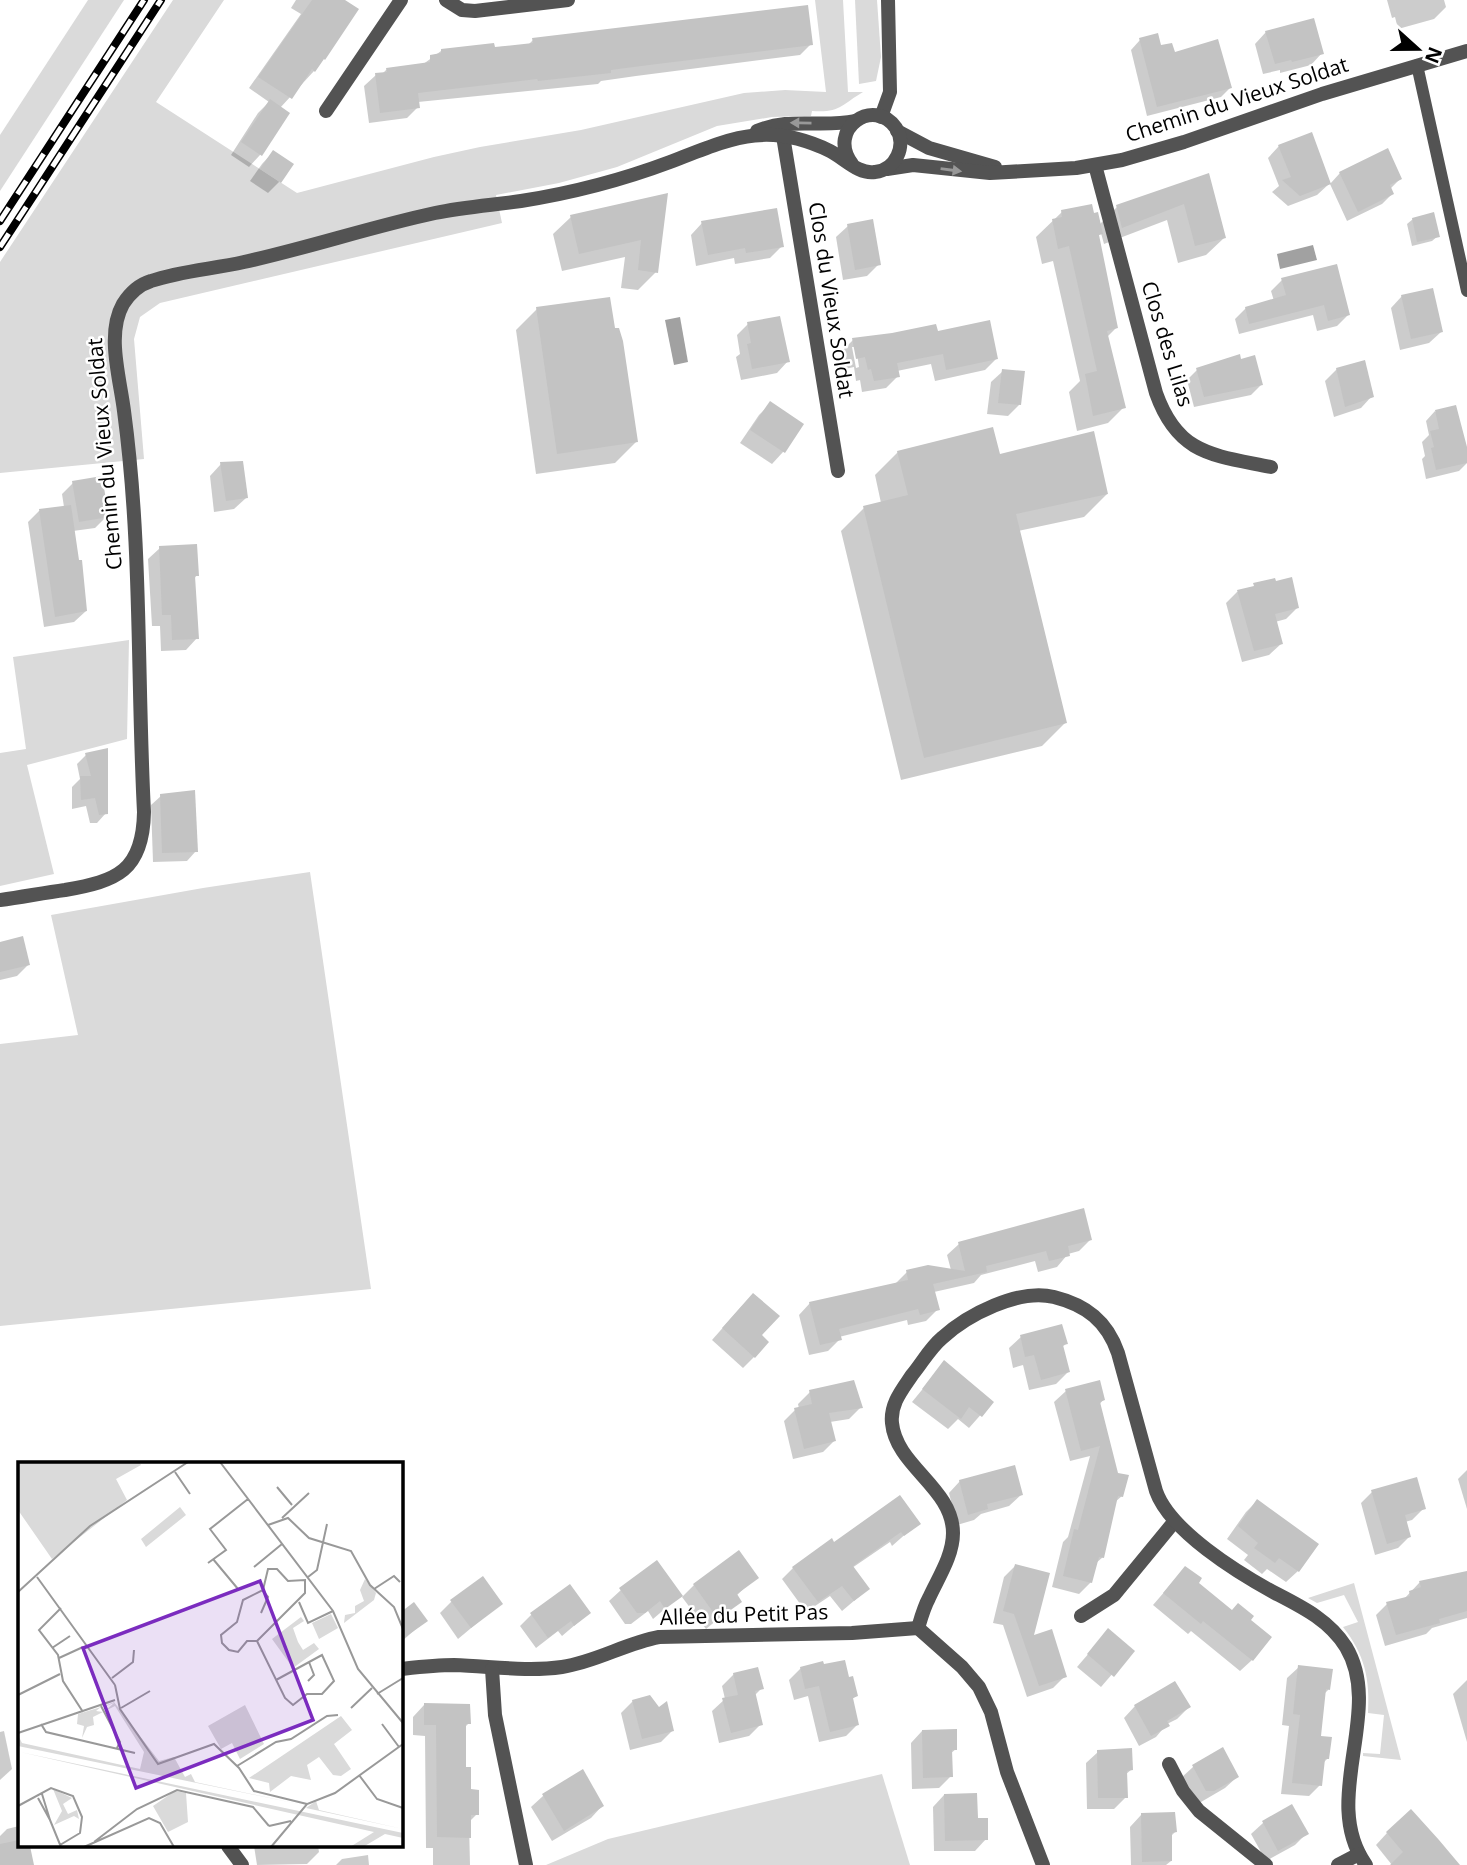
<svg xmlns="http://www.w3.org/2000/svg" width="1467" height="1865" font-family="'Open Sans',sans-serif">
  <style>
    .green { fill: #dadada }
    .water { fill: #a1a1a1 }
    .shadow { fill: #0003; fill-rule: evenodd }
    .building { fill: #c3c3c3 }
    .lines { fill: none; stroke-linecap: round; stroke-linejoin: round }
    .service { stroke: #535353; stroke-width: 12 }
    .minor { stroke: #535353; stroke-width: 14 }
    .rail-casing { stroke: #000; stroke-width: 8 }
    .rail { stroke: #fff; stroke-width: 5; stroke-dasharray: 16; stroke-linecap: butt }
    .oneway { fill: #989898 }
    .labels { text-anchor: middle; stroke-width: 5; stroke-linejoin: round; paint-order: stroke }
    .street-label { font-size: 21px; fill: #000; stroke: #fff }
    .inset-road { fill: none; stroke: #999; stroke-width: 2 }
    .view { fill: #7b2cbf; fill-opacity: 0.15; stroke: #7b2cbf; stroke-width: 3.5 }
    .inset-edge { fill: none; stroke: #000; stroke-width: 3.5 }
  </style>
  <rect width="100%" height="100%" fill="#fff"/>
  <g class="green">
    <polygon points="88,0 124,0 0,191 0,135"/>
    <path d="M173,0H224L156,102L297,193L434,157L480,147L581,130L744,93L785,90L826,92L815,0H843L848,92H863C841,105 840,113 812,111L811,116L772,117L717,126L617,167L559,183L496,195L502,223L160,303L140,317L134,339L144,459L0,473V262Z"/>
    <polygon points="855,0 877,0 881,57 876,81 859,84"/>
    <polygon points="129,640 127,739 27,765 54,874 0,886 0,753 26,749 13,657"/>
    <polygon points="310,872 371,1289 0,1326 0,1044 78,1035 51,915 203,888"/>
    <path d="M1354,1583L1401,1760L1363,1756V1753L1380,1754L1384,1715L1368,1713C1370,1679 1365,1655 1343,1627L1358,1622L1344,1595L1317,1603L1308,1598Z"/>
    <polygon points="882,1774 910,1865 546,1865 608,1839"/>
  </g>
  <g class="water">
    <polygon points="1313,245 1317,260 1280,269 1277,254"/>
    <polygon points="680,317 688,362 674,365 665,320"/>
  </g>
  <g class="shadow">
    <polygon points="296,0 342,0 314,71 280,108 288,114 260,155 249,167 231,155 258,113 269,102 249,88 301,14 291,8"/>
    <polygon points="1387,0 1444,0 1446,7 1434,19 1398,29 1395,17 1392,18"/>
    <polygon points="1266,32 1322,53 1311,65 1280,73 1280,70 1263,74 1255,44"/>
    <polygon points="533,40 811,44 800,55 636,76 601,81 598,84 418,102 418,107 407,118 369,123 364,86 376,75 382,74 387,69 422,65 441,51 528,45"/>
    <polygon points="1140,40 1160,47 1230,88 1221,97 1147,116 1131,50"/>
    <polygon points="1279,146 1329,184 1317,195 1288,206 1272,192 1279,186 1268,158"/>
    <polygon points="273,152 279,182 268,193 250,181 262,164"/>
    <polygon points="1340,173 1400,179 1390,189 1392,194 1382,204 1347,221 1330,184"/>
    <polygon points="1208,175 1224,238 1206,255 1178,263 1167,220 1104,244 1101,233 1097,237 1116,328 1107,337 1124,407 1108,423 1077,431 1069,392 1080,381 1053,261 1042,264 1036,237 1062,212 1099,225 1117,207"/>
    <polygon points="666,195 656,272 638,290 621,288 625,257 562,271 553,234 571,217"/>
    <polygon points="1413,219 1438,236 1432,241 1412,246 1407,224"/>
    <polygon points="702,223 782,246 770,258 735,264 734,258 696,266 691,235"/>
    <polygon points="848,226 879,264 867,276 843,280 836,237"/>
    <polygon points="1282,280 1348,315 1337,326 1317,331 1313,315 1239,334 1235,319 1246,308 1274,301 1271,291"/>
    <polygon points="1402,296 1441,332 1429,343 1400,350 1391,308"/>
    <polygon points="537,309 636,442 615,463 536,474 516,330"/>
    <polygon points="748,324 788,361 777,373 741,380 736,357 740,354 737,335"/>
    <path d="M937,333L996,359L985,370L935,381L931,364L897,371L898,376L886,388L862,392L860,380L856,381L854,367L845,369L842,351L853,340ZM852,347H856L859,367L856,368Z"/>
    <polygon points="1337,369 1372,396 1361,408 1334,417 1325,381"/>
    <polygon points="1197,370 1261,385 1251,395 1194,407 1187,380"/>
    <polygon points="1003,371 1020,404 1008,416 987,414 991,382"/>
    <polygon points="771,403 802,424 783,452 772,464 740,443 759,415"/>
    <polygon points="1435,411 1467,456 1467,463 1459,471 1426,479 1422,459 1425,456 1422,442 1429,435 1426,421"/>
    <polygon points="898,452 999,456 1107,494 1084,517 1018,531 1065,723 1042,746 901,780 841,531 864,508 881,503 875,475"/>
    <polygon points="221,464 246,498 234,509 214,512 210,476"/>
    <polygon points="73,483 107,516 95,528 73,531 86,611 74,622 44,627 28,522 39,511 64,507 62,494"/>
    <polygon points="160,548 197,575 194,579 197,638 186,650 161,651 160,626 152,626 148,559"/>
    <polygon points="1274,580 1297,608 1286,619 1275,622 1281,644 1269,655 1242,662 1226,603 1237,592"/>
    <polygon points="86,755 106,813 97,823 90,823 86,806 72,809 72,787 80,779 77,764"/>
    <polygon points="161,796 196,851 187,861 153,862 151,805"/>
    <polygon points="0,943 28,965 17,976 0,980"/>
    <polygon points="1090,1240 1079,1251 1068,1254 1057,1267 1038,1272 1035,1261 981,1275 974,1283 934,1292 938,1309 926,1321 908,1325 907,1320 839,1337 840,1339 828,1351 809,1355 799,1315 810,1303 895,1284 907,1272 951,1270 947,1255 959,1244"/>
    <polygon points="742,1306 760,1335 754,1357 743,1368 712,1340"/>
    <polygon points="1021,1337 1066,1344 1062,1347 1068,1372 1056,1384 1029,1390 1023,1365 1013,1368 1009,1348"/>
    <polygon points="944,1363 992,1402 969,1428 958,1419 948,1429 912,1402"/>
    <polygon points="1066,1391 1103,1400 1099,1405 1122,1496 1115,1502 1103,1557 1095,1564 1091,1582 1079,1594 1052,1587 1063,1542 1068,1537 1090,1456 1070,1461 1054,1402"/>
    <polygon points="810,1392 861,1407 849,1419 830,1422 835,1440 823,1452 793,1459 784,1421 795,1410 799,1409 798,1404"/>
    <polygon points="1467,1470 1467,1509 1458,1479"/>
    <polygon points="960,1481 1021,1495 1009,1506 981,1514 974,1520 957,1525 949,1493"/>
    <polygon points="1372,1492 1424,1508 1412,1520 1405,1522 1409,1537 1398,1548 1375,1555 1361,1503"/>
    <polygon points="1257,1501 1298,1571 1286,1582 1267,1569 1262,1574 1244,1560 1248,1555 1227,1539 1246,1512"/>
    <polygon points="918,1523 892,1546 890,1542 852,1568 868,1589 842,1611 830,1596 806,1612 782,1579 793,1568 834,1545"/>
    <polygon points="1015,1566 1032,1637 1065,1676 1053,1688 1027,1697 1003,1625 993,1623 1004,1577"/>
    <polygon points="1185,1568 1196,1583 1232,1612 1249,1621 1252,1660 1240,1671 1191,1631 1188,1634 1153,1605"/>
    <polygon points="1467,1572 1467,1618 1432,1628 1426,1634 1385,1646 1376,1615 1387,1604 1404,1599 1420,1582"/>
    <polygon points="756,1577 736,1596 740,1601 706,1629 682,1597 694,1585"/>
    <polygon points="483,1579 501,1603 458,1639 440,1613 451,1602"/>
    <polygon points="621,1590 680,1596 653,1619 648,1611 631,1624 625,1624 609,1601"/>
    <polygon points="401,1611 425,1621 401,1642"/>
    <polygon points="589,1613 562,1636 558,1631 536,1648 520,1626 532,1614"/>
    <polygon points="1108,1631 1132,1651 1101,1687 1077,1667"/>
    <polygon points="1299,1667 1329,1689 1324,1694 1319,1738 1328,1758 1323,1763 1320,1785 1309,1796 1281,1794 1289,1726 1282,1725 1287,1678"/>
    <polygon points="801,1668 856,1696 851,1700 857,1725 846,1736 819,1742 808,1696 794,1700 789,1680"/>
    <polygon points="734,1674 762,1688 754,1696 761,1724 749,1736 719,1743 712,1711 725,1699 722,1686"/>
    <polygon points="1467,1680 1467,1742 1453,1694"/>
    <polygon points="633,1701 672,1731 661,1742 630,1750 621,1713"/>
    <polygon points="424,1705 469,1723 464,1728 464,1768 477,1814 469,1822 470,1865 433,1865 433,1848 426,1848 425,1736 413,1735 413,1717"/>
    <polygon points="1135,1706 1189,1707 1177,1719 1167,1724 1156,1737 1139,1746 1124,1718"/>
    <polygon points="4,1731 12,1769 0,1780 0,1732"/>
    <polygon points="922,1731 956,1749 950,1754 951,1776 939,1788 912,1789 911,1743"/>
    <polygon points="1223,1750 1237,1777 1225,1788 1201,1802 1195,1802 1181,1778 1193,1767"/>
    <polygon points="1098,1752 1132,1769 1125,1775 1126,1797 1114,1809 1087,1809 1086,1763"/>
    <polygon points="944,1795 976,1820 986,1839 975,1851 934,1851 933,1807"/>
    <polygon points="543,1796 602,1806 591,1818 552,1841 531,1807"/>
    <polygon points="1292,1806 1307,1833 1295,1845 1266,1861 1251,1834 1263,1823"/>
    <polygon points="1141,1815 1175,1832 1170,1837 1171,1861 1166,1865 1131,1865 1130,1827"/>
    <polygon points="19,1826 19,1846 28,1846 32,1865 0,1865 0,1836 7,1829"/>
    <polygon points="1387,1833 1458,1865 1392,1865 1376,1845"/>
    <polygon points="254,1846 318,1846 319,1852 307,1864 257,1865"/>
    <polygon points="368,1855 369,1865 336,1865 342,1859"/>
  </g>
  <g class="building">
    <polygon points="312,0 345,0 359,9 325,60 324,59 315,72 312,69 292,99 258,77"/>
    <polygon points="808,5 813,45 649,65 611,70 611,73 538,81 537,79 418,93 420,108 380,113 375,73 387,72 386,68 430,62 430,55 441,53 441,49 494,43 495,47 533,43 532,38"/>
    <polygon points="1314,18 1324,54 1292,62 1291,60 1275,64 1265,31"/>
    <polygon points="1158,33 1161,45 1172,43 1175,52 1218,39 1232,88 1157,107 1139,38"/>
    <polygon points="270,99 290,113 262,156 241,142"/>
    <polygon points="1312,132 1331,184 1300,196 1282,180 1291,177 1278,145"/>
    <polygon points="1388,148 1402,179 1390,185 1394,194 1358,212 1339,172"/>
    <polygon points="273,150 294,164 281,183 260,169"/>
    <polygon points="1209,173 1226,238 1195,246 1184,204 1122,228 1116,205"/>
    <polygon points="668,193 658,273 638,270 641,240 579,254 570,215"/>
    <polygon points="1092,204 1094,213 1098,212 1103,234 1099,235 1118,328 1107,331 1126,408 1093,416 1085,374 1097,371 1069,246 1058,249 1052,219 1062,217 1061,210"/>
    <polygon points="777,208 784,247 746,253 745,248 708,255 701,221"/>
    <polygon points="1434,212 1440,237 1417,242 1412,218"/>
    <polygon points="873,219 881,265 855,270 847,224"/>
    <polygon points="1337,264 1350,315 1328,321 1324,305 1249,324 1245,307 1286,295 1281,278"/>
    <polygon points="1433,288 1443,332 1411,339 1401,295"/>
    <polygon points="610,297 615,328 619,328 623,341 638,442 557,454 536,307"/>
    <polygon points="780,316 790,362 752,369 747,344 751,343 747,322"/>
    <polygon points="990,320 998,359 946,370 943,354 897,363 900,377 874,381 871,369 868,370 865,357 856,359 852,338 892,333 936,324 938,331"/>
    <polygon points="1240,354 1241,359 1255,355 1263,385 1204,397 1196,368"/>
    <polygon points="1365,360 1374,397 1345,407 1336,368"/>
    <polygon points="1002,369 1025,371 1021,405 998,403"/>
    <polygon points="770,401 804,424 785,453 750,430"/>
    <polygon points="1456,405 1467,447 1467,463 1436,470 1431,448 1434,447 1430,431 1439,429 1435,410"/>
    <polygon points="993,427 1000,454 1094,431 1108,494 1016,514 1067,723 924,758 863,506 908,495 897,451"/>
    <polygon points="243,461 248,498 226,501 220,462"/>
    <polygon points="102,476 109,517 79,522 72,481"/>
    <polygon points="71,505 79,560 82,560 87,611 55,617 39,509"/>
    <polygon points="197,544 199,576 195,576 199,639 172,640 171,615 162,615 159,546"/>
    <polygon points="1292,577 1299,608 1275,614 1283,644 1254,651 1237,590 1254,586 1253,583 1275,578 1276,581"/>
    <polygon points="108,748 108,814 99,815 95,798 81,800 80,776 91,776 85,753"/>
    <polygon points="195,790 198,852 162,853 160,794"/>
    <polygon points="23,936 30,965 0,972 0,942"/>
    <polygon points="1084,1208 1092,1240 1068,1246 1070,1256 1049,1261 1046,1251 986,1266 987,1272 933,1284 940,1310 920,1315 918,1309 839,1329 842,1340 820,1345 809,1302 908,1280 906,1270 928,1265 965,1271 958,1242"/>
    <polygon points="753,1293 780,1316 762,1335 769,1342 755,1358 722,1328"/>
    <polygon points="1062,1324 1068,1344 1063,1345 1070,1372 1041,1380 1034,1355 1025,1357 1020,1335"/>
    <polygon points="944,1360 994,1402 982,1417 969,1407 961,1419 922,1389"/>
    <polygon points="854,1380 863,1408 829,1413 836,1441 804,1449 794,1408 812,1404 809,1390"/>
    <polygon points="1100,1380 1105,1400 1100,1402 1118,1473 1129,1475 1123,1497 1118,1496 1104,1558 1099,1557 1092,1583 1063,1576 1074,1529 1078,1530 1100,1446 1081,1451 1065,1389"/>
    <polygon points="1015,1465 1023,1495 987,1504 988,1509 968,1515 959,1480"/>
    <polygon points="1417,1477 1426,1509 1405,1515 1411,1537 1387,1544 1371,1490"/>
    <polygon points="900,1495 921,1524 904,1536 901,1532 853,1566 870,1589 854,1601 842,1586 818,1602 792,1567 832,1538 834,1542"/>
    <polygon points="1257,1499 1319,1544 1299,1572 1279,1558 1275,1563 1254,1548 1258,1543 1238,1526"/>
    <polygon points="739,1550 759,1578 737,1594 742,1602 718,1619 693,1584"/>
    <polygon points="657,1560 683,1596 665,1609 660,1601 645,1613 637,1613 619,1588"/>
    <polygon points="1015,1564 1050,1573 1034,1635 1052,1629 1067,1677 1039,1686 1014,1614 1003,1611"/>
    <polygon points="1185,1566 1202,1578 1199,1583 1232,1610 1238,1603 1254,1616 1251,1620 1272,1637 1253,1661 1203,1621 1201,1624 1163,1593"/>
    <polygon points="1467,1571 1467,1611 1439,1619 1440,1623 1396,1635 1386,1602 1410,1596 1409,1591 1421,1587 1419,1581"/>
    <polygon points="483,1576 503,1604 471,1628 450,1600"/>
    <polygon points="570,1584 591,1613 574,1626 571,1621 548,1638 530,1613"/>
    <polygon points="414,1602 428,1621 401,1640 401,1612"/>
    <polygon points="1108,1628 1135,1651 1114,1677 1087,1654"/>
    <polygon points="845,1660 849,1677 853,1676 858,1696 853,1698 859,1725 830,1732 819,1686 805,1689 800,1667 823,1661 824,1664"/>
    <polygon points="1298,1665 1333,1669 1330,1690 1326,1689 1321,1736 1332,1737 1329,1759 1325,1759 1322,1786 1292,1783 1300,1715 1293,1714"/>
    <polygon points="758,1667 764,1689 755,1691 763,1725 731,1733 722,1698 738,1695 733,1673"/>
    <polygon points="1175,1681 1191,1707 1167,1721 1170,1726 1151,1736 1134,1705"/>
    <polygon points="650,1695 659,1707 667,1701 674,1731 642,1739 632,1700"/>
    <polygon points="424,1703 470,1704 471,1724 466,1724 466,1767 471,1767 471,1789 479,1790 479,1815 471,1815 471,1838 437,1837 436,1725 424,1725"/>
    <polygon points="957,1729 957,1750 952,1750 953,1777 923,1778 922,1730"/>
    <polygon points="1223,1747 1239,1777 1214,1791 1206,1791 1192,1765"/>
    <polygon points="1132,1748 1133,1770 1127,1771 1128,1798 1098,1798 1097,1750"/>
    <polygon points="583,1769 604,1806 564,1831 542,1794"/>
    <polygon points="977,1793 978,1818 988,1818 988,1840 945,1841 944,1794"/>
    <polygon points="1292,1804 1309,1834 1278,1851 1262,1821"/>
    <polygon points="1411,1809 1439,1840 1460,1865 1390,1865 1403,1852 1386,1832"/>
    <polygon points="1175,1812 1177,1832 1172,1833 1172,1861 1142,1862 1141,1813"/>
    <polygon points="19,1840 19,1846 30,1846 34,1865 0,1865 0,1844"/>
  </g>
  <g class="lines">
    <polyline class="service" points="1417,65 1467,291"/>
    <g class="minor">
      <polyline points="446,0 462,10 475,11 568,0"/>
      <polyline points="326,111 401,0"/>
      <polyline points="881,117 890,92 888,0"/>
      <path d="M757,131C789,117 822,128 855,121"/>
      <polyline points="897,131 929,148 995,167"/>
      <polyline points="783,136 838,471"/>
      <path d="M1095,165L1156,393C1178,455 1213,455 1271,467"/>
      <polyline points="887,169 913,165 990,173 1076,168 1122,160 1184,142 1322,94 1467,51"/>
      <path d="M0,900C22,897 43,893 65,890C117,881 143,871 144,812C137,679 142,544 124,411C120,378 106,334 123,304C130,293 138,285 151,281C180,271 213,269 244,262C308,248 370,227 435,213C463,207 493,205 521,201C572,193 622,180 670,162C730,139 766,120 830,151C844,158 859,175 875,172C896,170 907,145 896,128C874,96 826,129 852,164"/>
      <polyline points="1081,1616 1114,1595 1174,1522"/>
      <path d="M401,1669C419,1667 436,1665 454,1665C490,1666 526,1672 562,1667C596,1662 626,1643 659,1637L852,1633L918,1628"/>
      <polyline points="492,1669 495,1715 526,1865"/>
      <polyline points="1169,1764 1183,1791 1199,1811 1266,1865"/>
      <polyline points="228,1846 242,1865"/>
      <path d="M1043,1865L1007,1772L991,1712L979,1687L962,1667L918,1628C921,1618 924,1607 929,1598C938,1578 953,1556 953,1533C953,1488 896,1466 892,1423C890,1404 902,1390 912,1375C922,1363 930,1348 942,1338C967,1315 1019,1288 1054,1297C1086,1305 1107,1321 1118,1353L1156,1491C1170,1531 1238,1573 1275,1593C1302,1607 1329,1620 1346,1647C1385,1712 1319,1799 1366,1865"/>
      <polyline points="1338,1865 1359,1854"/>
    </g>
    <defs>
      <g id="rail">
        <polyline points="0,221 144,0"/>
        <polyline points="0,247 161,0"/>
      </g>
    </defs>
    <use href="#rail" class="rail-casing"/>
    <use href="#rail" class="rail"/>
  </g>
  <defs><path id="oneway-solid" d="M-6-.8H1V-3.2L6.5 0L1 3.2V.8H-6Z" transform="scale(1.75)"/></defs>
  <g class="oneway">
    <use href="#oneway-solid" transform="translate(801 123) rotate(-179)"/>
    <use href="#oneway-solid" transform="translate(951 170) rotate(8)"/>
  </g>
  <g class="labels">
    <g class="street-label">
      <text transform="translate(1237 100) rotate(-18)" y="7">Chemin du Vieux Soldat</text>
      <text transform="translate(831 300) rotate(81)" y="7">Clos du Vieux Soldat</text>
      <text transform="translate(1167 344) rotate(73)" y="7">Clos des Lilas</text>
      <text transform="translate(105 454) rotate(-95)" y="7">Chemin du Vieux Soldat</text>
      <text transform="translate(744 1615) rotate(-2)" y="7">Allée du Petit Pas</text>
    </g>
  </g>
  <g transform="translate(18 1462)">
    <rect width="385" height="385" fill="#fff"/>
    <path d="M0,0H121L123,3L98,17L109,38L34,97L0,48ZM162,45L168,53L128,85L123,77ZM347,117L358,131L356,138L326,161L327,153L337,151V144L346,139L342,128ZM313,152L320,166L301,177L294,161ZM283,155L286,159L275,166L280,180L285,188L296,181L301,187L275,206L254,177ZM96,240L141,299L156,295L167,315L173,312L177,320L285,343L0,284L1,275L4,281L122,307L126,290L97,244L87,249L96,241L85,245ZM227,243L246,282L222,297L214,281L203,287L190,264ZM83,245L78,249L85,250L75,255L76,263L69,265L64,276L66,264L59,262L60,252ZM323,254L334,268L316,282L333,307L323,314L315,313L301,295L289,303L293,318L273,314L252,330L251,321L231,316ZM2,290L385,371V376L367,372L345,385H332L356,370ZM35,327L54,336L45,342L50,352L59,348L61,357L56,354L36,363L44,349ZM157,329L168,331L170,360L150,370L135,344ZM298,339L301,348L385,367L288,346Z" fill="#dadada"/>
    <path class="inset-road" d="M202,0L315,149L340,207L385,261M157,10L172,32M259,25L274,43M264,56L291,31M250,63L270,56L291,76L333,89L352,123L376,145L385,167M195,97L220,127M190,101L208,88L192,67L230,37M236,105L264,82M250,107H259L270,119L287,118V131L239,179H229L220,190L211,188L204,181L203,173L219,160L225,138L245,128ZM19,115L97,223M290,115L299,108L309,62M356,127L376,114L382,120M0,130L72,64L170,0M281,140L290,161L315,149M43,146L21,168L40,193L45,219L65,250M243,151L250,135L245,129M239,179L267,236L275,243L289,232H304L316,219L304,193L258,218M34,186L52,174M41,196L65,185M94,216L115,200L116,188M290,219L296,213L291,200M97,223L102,247L140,302L196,282L221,306L236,329L289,342M359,232L385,216M0,233L42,212M83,244L102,280L99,286M103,246L132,229M333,246L354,226M23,262L28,270L117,291M364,262L381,285M0,271L97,238M219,304L258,280L273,277L309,254L320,253M341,313L359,337L385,346M20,336L32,358L24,332M0,344L33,326L55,334L64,355L62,371L42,383M32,358L43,385M251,364L273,359M76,380L119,347L159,328L235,345L251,364M66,385L131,356L142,361L156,385M253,385L289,342L317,331L385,282"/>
    <path class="view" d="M242,119L295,258L118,326L65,186Z"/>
    <rect width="385" height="385" class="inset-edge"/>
  </g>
  <g transform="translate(1418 49) rotate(111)" stroke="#ffffff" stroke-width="5" paint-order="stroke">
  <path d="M0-5L12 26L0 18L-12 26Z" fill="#000000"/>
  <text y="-10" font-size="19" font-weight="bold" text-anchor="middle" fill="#000000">N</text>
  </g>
</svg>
